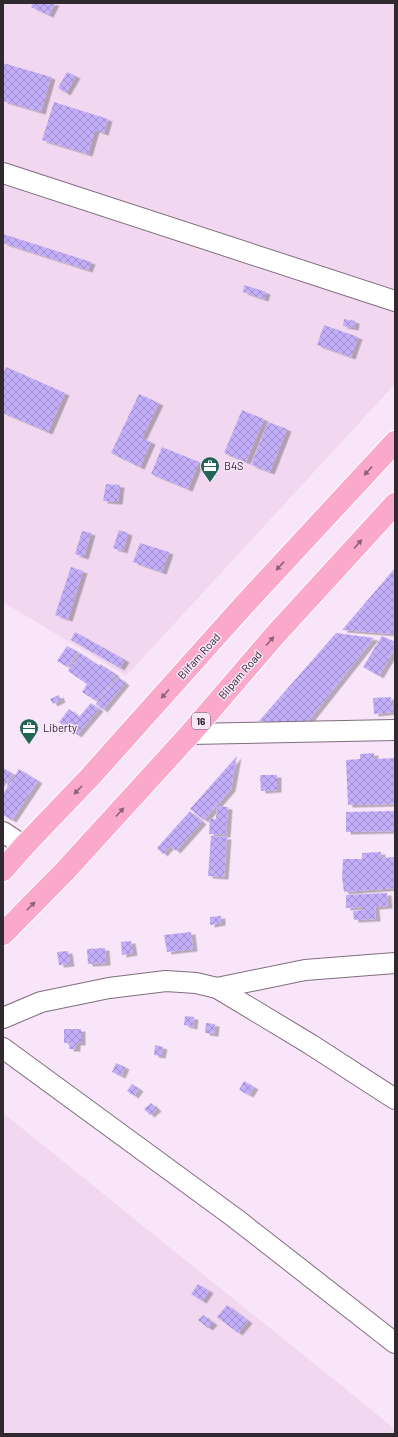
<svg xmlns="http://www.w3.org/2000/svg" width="398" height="1437" font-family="Barlow,sans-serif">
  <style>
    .built { fill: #f1d7f0 }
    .building { fill: url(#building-cross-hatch); filter: url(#shadow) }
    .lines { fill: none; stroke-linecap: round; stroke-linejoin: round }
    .street-casing { stroke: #7f6e7e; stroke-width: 22 }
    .primary-casing { stroke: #fff; stroke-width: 24 }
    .street { stroke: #fff; stroke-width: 20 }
    .primary { stroke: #fba9ca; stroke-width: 22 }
    .oneway { fill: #8b6375 }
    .labels { text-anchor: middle; stroke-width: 3; stroke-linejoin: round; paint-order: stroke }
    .shield { fill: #f9e5f9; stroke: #6c616c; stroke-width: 1 }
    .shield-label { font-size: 10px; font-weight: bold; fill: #302930 }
    .poi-label { font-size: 11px; fill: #302930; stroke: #f9e5f9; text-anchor: start }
    .street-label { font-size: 11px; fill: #302930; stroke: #f9e5f9 }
  </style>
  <defs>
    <pattern id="building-cross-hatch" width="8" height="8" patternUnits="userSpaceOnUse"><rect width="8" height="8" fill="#c3aff9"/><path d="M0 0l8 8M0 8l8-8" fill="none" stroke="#9f8eca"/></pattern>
    <filter id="shadow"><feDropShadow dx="4.5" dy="2.5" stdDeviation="0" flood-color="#0004"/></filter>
  </defs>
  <rect width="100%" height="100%" fill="#f9e5f9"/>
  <g class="built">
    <polygon points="3,3 395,3 395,384 126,676 3,602"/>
    <polygon points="3,1113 395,1429 395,1434 3,1434"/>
  </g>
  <g class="building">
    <polygon points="33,3 55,3 49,15 31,7"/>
    <polygon points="3,63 51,77 41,112 3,101"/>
    <polygon points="67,72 76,76 66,93 58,88"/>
    <polygon points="54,102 108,119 104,133 95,130 88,154 42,140"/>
    <polygon points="3,234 91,262 88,270 3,243"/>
    <polygon points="244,285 266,292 264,299 243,292"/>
    <polygon points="344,319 355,321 354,328 343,326"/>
    <polygon points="324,325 358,337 351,357 317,345"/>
    <polygon points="6,367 65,393 48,432 3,413 3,374"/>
    <polygon points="139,394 159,403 142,438 151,442 140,467 111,453"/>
    <polygon points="242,410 264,419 246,462 224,453"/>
    <polygon points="268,422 287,429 270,472 251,465"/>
    <polygon points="162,447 199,462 188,489 151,474"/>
    <polygon points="106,484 120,485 118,502 103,501"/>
    <polygon points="119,530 128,533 123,551 113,548"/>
    <polygon points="82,531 91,533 84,557 75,554"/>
    <polygon points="140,543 169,552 162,572 133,562"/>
    <polygon points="71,567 83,571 68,619 55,615"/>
    <polygon points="395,568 395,632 393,634 342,630"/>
    <polygon points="75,632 125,660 120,668 71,640"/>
    <polygon points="336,633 374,638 306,724 259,721"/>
    <polygon points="382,636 395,642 395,649 379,676 363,667"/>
    <polygon points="67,646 78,652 68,667 57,661"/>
    <polygon points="80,653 99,666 100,664 115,674 114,676 115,677 103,695 102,694 96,701 82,692 87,684 68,671"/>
    <polygon points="118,677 125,683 103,710 96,704"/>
    <polygon points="59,695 61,700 53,704 50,699"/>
    <polygon points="391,697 393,712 374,714 373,698"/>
    <polygon points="91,703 99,709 77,735 59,722 69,709 79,717"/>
    <polygon points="374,753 374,759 395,758 395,804 348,805 346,760 360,759 360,754"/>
    <polygon points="237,756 231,789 204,820 190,809"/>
    <polygon points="3,768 13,774 3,789"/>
    <polygon points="19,769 38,781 12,820 3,815 3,794"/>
    <polygon points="260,775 277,775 277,790 261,791"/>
    <polygon points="217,806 228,807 226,835 209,834 210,819 216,819"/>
    <polygon points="190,811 202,822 176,851 170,846 163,854 157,848"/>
    <polygon points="395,811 395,831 346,832 346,812"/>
    <polygon points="211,836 227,837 224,877 208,876"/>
    <polygon points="381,852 381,858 395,857 395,888 344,892 342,877 343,859 362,859 362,853"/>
    <polygon points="387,893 388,906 375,907 376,919 354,920 353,911 363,910 363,907 346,908 346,895"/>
    <polygon points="221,916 221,923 210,925 210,917"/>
    <polygon points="191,932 193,949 167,952 164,935"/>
    <polygon points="131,941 133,953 122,955 121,942"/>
    <polygon points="105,948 106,963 88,964 87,949"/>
    <polygon points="68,951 70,964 59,965 57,952"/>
    <polygon points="185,1016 194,1017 193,1027 184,1025"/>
    <polygon points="206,1023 215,1024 214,1034 205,1033"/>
    <polygon points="64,1029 81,1029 81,1043 76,1043 76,1049 69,1049 70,1043 64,1043"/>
    <polygon points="155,1045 163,1047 161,1056 154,1055"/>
    <polygon points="116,1063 125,1067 121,1076 112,1072"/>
    <polygon points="244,1081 254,1087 249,1095 239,1090"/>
    <polygon points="132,1084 139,1089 134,1096 127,1091"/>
    <polygon points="151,1103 157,1109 150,1115 144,1109"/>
    <polygon points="198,1284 209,1291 202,1301 191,1294"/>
    <polygon points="227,1305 248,1321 238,1333 217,1317"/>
    <polygon points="203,1315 213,1323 208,1328 198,1320"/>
  </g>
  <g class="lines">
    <defs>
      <g id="street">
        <polyline points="3,173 395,301"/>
        <polyline points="190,734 395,730"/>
        <polyline points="3,832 24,846"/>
        <polyline points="217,988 305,970 395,963"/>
        <polyline points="3,1018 41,1002 109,988 166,981 196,983 217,988 310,1044 395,1099"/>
        <polyline points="3,1048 235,1218 395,1343"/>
      </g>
      <g id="primary">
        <polyline points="3,870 24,846 90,777 243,606 395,442"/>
        <polyline points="3,934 65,871 190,734 275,635 395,504"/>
      </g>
    </defs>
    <use href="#street" class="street-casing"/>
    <use href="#primary" class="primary-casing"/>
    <use href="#street" class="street"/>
    <use href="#primary" class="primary"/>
  </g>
  <defs><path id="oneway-solid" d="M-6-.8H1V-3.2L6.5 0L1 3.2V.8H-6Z"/></defs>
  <g class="oneway">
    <use href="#oneway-solid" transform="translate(368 471) rotate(133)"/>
    <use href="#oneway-solid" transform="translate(358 544) rotate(-48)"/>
    <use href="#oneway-solid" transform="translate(280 566) rotate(133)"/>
    <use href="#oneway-solid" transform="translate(270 641) rotate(-49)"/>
    <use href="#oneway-solid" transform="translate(165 694) rotate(132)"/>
    <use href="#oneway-solid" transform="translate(78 790) rotate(134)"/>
    <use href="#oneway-solid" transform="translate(120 812) rotate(-48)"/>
    <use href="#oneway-solid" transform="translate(31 906) rotate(-45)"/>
  </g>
  <defs>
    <symbol id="office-pin" viewBox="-11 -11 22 30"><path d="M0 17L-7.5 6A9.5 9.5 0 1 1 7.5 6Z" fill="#226556" stroke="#f9e5f9"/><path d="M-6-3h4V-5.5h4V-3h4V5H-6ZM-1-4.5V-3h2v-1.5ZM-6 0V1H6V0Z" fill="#fff"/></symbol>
  </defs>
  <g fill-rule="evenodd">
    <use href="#office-pin" x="199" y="455" width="22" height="30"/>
    <use href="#office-pin" x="18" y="717" width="22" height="30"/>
  </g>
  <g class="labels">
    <rect class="shield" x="192" y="713" width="18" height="16" rx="3"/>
    <g class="shield-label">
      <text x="201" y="725">16</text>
    </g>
    <g class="poi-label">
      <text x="224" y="470">B4S</text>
      <text x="43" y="732">Liberty</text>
    </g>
    <g class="street-label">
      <text transform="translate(199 656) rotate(-48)" y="4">Bilfam Road</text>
      <text transform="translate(240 675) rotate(-49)" y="4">Bilpam Road</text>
    </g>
  </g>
  <rect width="398" height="1437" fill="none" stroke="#302930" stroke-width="8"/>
</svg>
